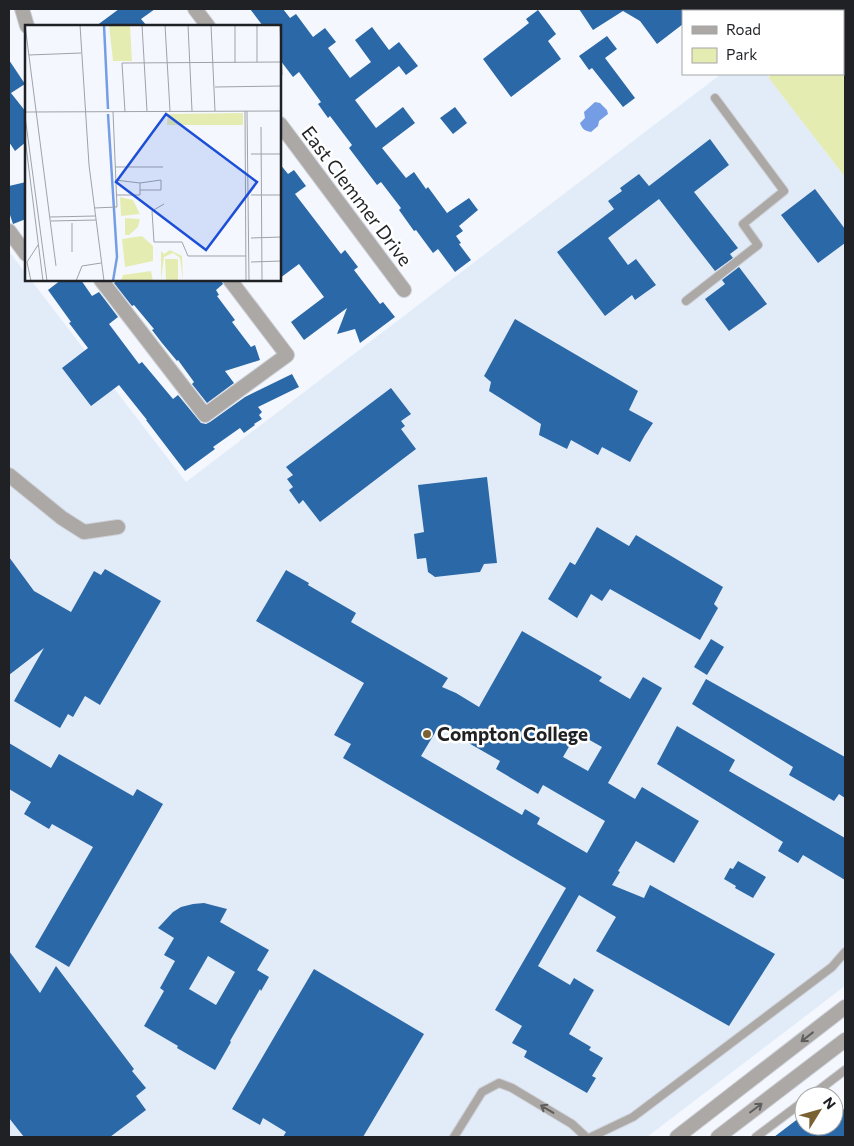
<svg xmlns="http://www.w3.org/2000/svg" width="854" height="1146" font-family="Commissioner,sans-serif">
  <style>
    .built { fill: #e2ecf8 }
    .green { fill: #e5ecb1 }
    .water { fill: #749de6 }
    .building { fill: #2b68a7; fill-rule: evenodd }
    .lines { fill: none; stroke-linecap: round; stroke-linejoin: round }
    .service-casing { stroke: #ced1d7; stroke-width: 10 }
    .minor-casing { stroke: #ced1d7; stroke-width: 16 }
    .service { stroke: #aba8a5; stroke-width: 8 }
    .minor { stroke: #aba8a5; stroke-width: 14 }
    .oneway { stroke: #5e5e5e }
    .poi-dot { fill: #796132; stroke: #fff; stroke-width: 2 }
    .labels { text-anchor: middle; stroke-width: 5; stroke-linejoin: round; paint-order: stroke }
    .street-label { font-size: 19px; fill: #1f2124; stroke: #fff }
    .poi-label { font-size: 19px; font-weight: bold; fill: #1f2124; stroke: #fff; text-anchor: start }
    .inset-river { fill: none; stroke: #749de6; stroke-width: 2.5 }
    .inset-road { fill: none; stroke: #9fa2a7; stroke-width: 1 }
    .view { fill: #1d4ed8; fill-opacity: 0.15; stroke: #1d4ed8; stroke-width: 2.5 }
    .inset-edge { fill: none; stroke: #1f2124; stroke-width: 2.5 }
  </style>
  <rect width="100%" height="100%" fill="#f4f8fe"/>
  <polygon class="built" points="721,74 766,74 845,177 845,986 647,1137 9,1137 9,251 26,274 26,280 31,280 186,482"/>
  <polygon class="green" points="845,18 845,177 768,77 772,74 843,74 843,20"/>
  <path class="water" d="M595,102L600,103L607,110L608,114L599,121L598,126L591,132C585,131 582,129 580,123L585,118L584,112Z"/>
  <g class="building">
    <polygon points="119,9 155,9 141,19 147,26 96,26"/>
    <polygon points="250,9 283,9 290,18 296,14 313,37 325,28 336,42 328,48 350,78 371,62 355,40 372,27 389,50 399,42 418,66 406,75 399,66 355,100 376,128 403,107 415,123 382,148 406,178 414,172 426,189 428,187 447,213 469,198 478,210 459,226 463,231 456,236 461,243 459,244 471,260 455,272 438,249 433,253 416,230 414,231 399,210 401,208 381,182 377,185 349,148 352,145 330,116 328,118 318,104 321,102 299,72 293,77 280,60 280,26 263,26"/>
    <polygon points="579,9 683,9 683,24 657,44 640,21 623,11 593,30"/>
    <polygon points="538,10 556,34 548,41 561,59 511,97 483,59 529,23 526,19"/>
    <polygon points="607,36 617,49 605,58 635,98 623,107 592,68 589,70 579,56"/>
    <polygon points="9,60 25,84 11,93 26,112 26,142 15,151 9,142"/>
    <polygon points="455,107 467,123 453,134 440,118"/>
    <polygon points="710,139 729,165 694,192 738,248 730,254 733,258 715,271 659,199 608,238 628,265 636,259 656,285 635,300 632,295 605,316 557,252 614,209 608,201 622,191 620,188 639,174 649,186"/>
    <polygon points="280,164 288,174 294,170 306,186 295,194 341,254 345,250 358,267 354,270 380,304 383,302 395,317 360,343 355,329 337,334 347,308 304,340 291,322 324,297 299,264 280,278"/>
    <polygon points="26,182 26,219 13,224 9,212 9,186"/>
    <polygon points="815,189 845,229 845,243 818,263 781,215"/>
    <polygon points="739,267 767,304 729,331 705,299 725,284 722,280"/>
    <polygon points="61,280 81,280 92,296 99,292 118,317 109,324 139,364 142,362 173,399 178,395 201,423 206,424 210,422 245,397 292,374 299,387 258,407 262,412 259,415 262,419 254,424 255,425 244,433 240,428 213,447 215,449 185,471 146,420 147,420 119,385 91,406 62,368 88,348 69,323 71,322 48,290"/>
    <polygon points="118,280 221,280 223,284 216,290 219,295 217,296 235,320 232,322 251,347 255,345 260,360 225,371 234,383 207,403 192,384 194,382 178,360 177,361 162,343 152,330 154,329 134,305 132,306 114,283"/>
    <polygon points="515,319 638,391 629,410 653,423 645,435 630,462 602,447 598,455 571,440 567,449 539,435 541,424 489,391 491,382 484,376"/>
    <polygon points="391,388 411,414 401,421 405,426 401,429 416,449 320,522 303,500 299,504 289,490 293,487 287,479 293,475 286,467"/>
    <polygon points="487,477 497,563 484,564 480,572 435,577 428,572 426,558 417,559 414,534 424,532 418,485"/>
    <polygon points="597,527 629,546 636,535 723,587 714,604 718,608 700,640 610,589 602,601 591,594 577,618 548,599 570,562 575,565"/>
    <polygon points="9,557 34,591 71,612 94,571 101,575 105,569 161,601 100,705 85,696 73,717 68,714 60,728 14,701 44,648 9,675"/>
    <path d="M286,570L309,583L308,585L356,613L351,622L448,678L442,687L456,693L479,707L522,631L602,677L599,681L630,699L643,677L662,688L608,783L635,799L642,787L699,821L674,863L636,841L618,871L620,872L612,885L644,898L650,885L775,954L729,1026L596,951L616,917L579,895L538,966L570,985L574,978L594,990L569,1034L591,1047L589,1050L603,1058L592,1076L596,1078L587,1093L524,1057L527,1051L512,1043L522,1026L495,1010L566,888L343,758L351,744L334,735L364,683L256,621ZM439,726L500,761L496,769L538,794L543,785L605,821L587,853L537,824L540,818L525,809L522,815L421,756ZM577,733L602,747L588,771L563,757Z"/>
    <polygon points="711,639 724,647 707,675 694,667"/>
    <polygon points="706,679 845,757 845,798 839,794 834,801 789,775 793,767 692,704"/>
    <polygon points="677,726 735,760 729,771 845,838 845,880 803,855 798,863 778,851 783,842 657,764"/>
    <polygon points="9,743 51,768 59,754 133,796 137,789 163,804 69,967 35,947 93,847 52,824 49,829 24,814 31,802 9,789"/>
    <polygon points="738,861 766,877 753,898 735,888 736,886 724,879 730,868 733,869"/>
    <path d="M204,903L227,909L220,922L269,950L257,970L269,977L261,991L260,989L230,1041L231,1042L215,1070L177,1048L178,1046L144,1026L164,991L160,988L175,961L164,955L174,938L158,928L173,912L181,907L193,904ZM208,956L235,972L216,1005L189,989Z"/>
    <polygon points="9,951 40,993 56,966 134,1069 132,1071 146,1088 136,1096 146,1110 110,1137 24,1137 9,1118"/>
    <polygon points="314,969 424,1034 363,1137 283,1137 286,1132 263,1118 260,1125 232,1109"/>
    <polygon points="845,1108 845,1137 774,1137 799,1118 811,1134 822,1126 834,1126 834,1117"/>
  </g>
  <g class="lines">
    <defs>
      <g id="service">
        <polyline points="686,301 758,245 743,224 784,191 715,98"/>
        <polyline points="811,1096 845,1070"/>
        <polyline points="454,1137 482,1092 499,1083 512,1088 572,1124 586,1137"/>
        <polyline points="591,1137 633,1117 832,967 845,952"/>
        <polyline points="756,1137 804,1101"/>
      </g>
      <g id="minor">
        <polyline points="22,9 27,26"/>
        <polyline points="195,9 208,26"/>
        <polyline points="280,124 404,290"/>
        <polyline points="9,231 26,254"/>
        <polyline points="101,280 205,415 287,355 230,280"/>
        <polyline points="9,475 62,518 84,532 118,527"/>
        <polyline points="677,1137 845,1007"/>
        <polyline points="718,1137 845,1040"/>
      </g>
    </defs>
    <use href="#service" class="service-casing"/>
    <use href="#minor" class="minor-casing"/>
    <use href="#service" class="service"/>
    <use href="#minor" class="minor"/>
  </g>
  <defs><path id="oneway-shaft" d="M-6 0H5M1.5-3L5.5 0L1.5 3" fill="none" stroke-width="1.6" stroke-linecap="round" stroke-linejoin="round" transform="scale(1.25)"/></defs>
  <g class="oneway">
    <use href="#oneway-shaft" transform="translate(807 1037) rotate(142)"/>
    <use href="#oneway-shaft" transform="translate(756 1108) rotate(-37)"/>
    <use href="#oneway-shaft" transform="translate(547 1109) rotate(-149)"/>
  </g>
  <circle class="poi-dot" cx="427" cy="734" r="5"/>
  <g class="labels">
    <g class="street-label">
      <text transform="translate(357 196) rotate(53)" y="7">East Clemmer Drive</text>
    </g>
    <g class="poi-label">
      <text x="437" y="741">Compton College</text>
    </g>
  </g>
  <g transform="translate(25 25)">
    <rect width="256" height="256" fill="#f4f8fe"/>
    <path d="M84,0H105L107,36H88ZM218,88V100H142L143,89ZM95,172L108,175L115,189L96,191ZM100,193L115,194L113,202L104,210H100ZM117,211L128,221V236L100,242L97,214ZM145,225L157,231L158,256L155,233L148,228L139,232L136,256V226L139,229ZM140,234H153V256H141ZM126,246L128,256L96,255L98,250Z" fill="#e5ecb1"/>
    <path class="inset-river" d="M79,0L83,84M83,89L92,232L88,256"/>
    <path class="inset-road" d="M0,0L31,241M55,0L64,140L79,256M117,0L122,86M140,0L145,86M163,0L167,86M186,0L190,86M210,0V38M232,0V37M255,0L257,50M4,30L56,28M190,62L257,61M220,86L221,256M222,86L224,256M0,87L257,86M100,87L97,38L257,37M0,91L22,256M236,102L237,256M0,113L18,256M226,129H257M90,142H138M90,155L115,158V170H91M115,158L136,155V165H115M226,170H257M139,179L127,186L129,217H157L163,231H221M69,183L92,182L88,87M25,192L70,191M26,196L71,195M226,213L257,212M47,227V198M226,237L257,236M6,256L2,237L13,220M51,256L57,241L76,238"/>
    <path class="view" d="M141,89L232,157L181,225L91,157Z"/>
    <rect width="256" height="256" class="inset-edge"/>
  </g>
  <rect width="854" height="1146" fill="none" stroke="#1f2124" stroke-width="20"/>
  <rect x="682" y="10" width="162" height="65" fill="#ffffff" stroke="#a5a6a7"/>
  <rect x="692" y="26" width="25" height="8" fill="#aba8a5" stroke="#a5a6a7"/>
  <text x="726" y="35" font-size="15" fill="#1f2124">Road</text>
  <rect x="692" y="48" width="25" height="15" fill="#e5ecb1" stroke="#a5a6a7"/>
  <text x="726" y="60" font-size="15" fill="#1f2124">Park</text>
  <g transform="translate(819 1111) rotate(53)"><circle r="24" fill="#ffffff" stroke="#a5a6a7"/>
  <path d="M0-4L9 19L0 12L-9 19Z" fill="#796132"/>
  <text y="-8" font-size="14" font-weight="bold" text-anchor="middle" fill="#1f2124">N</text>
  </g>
</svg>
